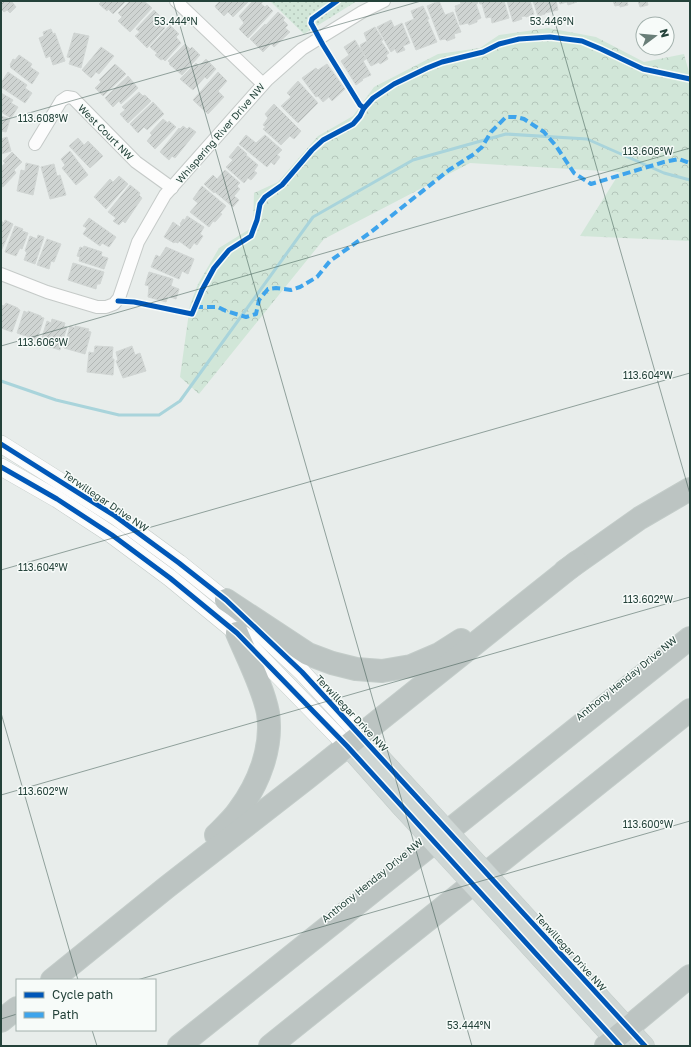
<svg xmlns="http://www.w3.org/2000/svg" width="691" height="1047" font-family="'Golos Text',sans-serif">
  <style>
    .green { fill: url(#green-dots) }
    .forest { fill: url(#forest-crowns) }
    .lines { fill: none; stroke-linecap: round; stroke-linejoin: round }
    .stream { stroke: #a9d4db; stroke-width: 3 }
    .building { fill: url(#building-hatch); stroke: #d1d6d4 }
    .minor-casing { stroke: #c5cac8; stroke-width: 14 }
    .secondary-casing { stroke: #c3cbc8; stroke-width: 18 }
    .primary-casing { stroke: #c3ccc9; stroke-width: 20 }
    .motorway-casing { stroke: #c3ccc9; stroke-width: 24 }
    .minor { stroke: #fcfcfc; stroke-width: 12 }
    .secondary { stroke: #fcfcfc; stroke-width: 17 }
    .primary { stroke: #cfd7d5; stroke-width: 19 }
    .motorway { stroke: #bcc4c2; stroke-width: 22 }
    .primary-bridge-casing { stroke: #c3ccc9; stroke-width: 20; stroke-linecap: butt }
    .primary-bridge { stroke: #cfd7d5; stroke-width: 19 }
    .quiet { stroke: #3ea4ec; stroke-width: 4; stroke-dasharray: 8 4; stroke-linecap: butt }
    .cycleway-casing { stroke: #f7fbf9; stroke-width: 8 }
    .cycleway { stroke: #0057b8; stroke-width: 5 }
    .ticks { fill: none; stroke: #24423a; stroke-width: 1; stroke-opacity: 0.45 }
    .labels { text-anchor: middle; stroke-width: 3; stroke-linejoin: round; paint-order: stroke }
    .street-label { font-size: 10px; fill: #24423a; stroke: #f7fbf9 }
    .ticks-label { font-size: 10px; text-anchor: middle; fill: #24423a; stroke: #f7fbf9; stroke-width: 3; stroke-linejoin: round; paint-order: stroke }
  </style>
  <defs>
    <pattern id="green-dots" width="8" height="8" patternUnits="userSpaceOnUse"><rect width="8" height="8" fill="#d1e6d8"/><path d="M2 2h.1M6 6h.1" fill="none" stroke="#b3c6ba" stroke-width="1.8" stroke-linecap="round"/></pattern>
    <pattern id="forest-crowns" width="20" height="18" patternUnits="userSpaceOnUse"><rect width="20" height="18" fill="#d1e6d8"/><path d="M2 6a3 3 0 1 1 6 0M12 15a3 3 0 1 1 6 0" fill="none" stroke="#b3c6ba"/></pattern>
    <pattern id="building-hatch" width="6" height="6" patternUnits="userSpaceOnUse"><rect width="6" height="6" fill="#cfd4d2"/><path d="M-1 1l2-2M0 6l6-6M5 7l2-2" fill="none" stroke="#b2b7b5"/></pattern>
  </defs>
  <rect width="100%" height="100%" fill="#e8edeb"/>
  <polygon class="green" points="270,1 357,1 304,34"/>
  <polygon class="forest" points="548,28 596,37 644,62 684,54 690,76 690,241 580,236 620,172 470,163 324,239 199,394 180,377 190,305 198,284 219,248 253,227 254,193 278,182 318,136 353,116 374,87 438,54 480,48 499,35"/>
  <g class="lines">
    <polyline class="stream" points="1,381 56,400 119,415 159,415 180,401 313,217 413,160 506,134 587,139 664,173 690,180"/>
  </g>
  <g class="building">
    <polygon points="1,1 14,1 12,2 16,7 10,13 7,10 4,12 1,9"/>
    <polygon points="102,1 126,1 113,14 108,9 107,11 99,4"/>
    <polygon points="130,1 144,1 152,8 130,32 118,21 122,17 118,13"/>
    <polygon points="220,1 249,1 233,17 228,12 224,16 216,8 215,6"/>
    <polygon points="253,1 263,1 261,4 265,7 267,5 273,11 248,38 239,29 244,23 239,16"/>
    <polygon points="439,1 445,15 453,12 461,32 454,34 455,38 447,41 445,39 440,40 427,6"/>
    <polygon points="460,1 477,1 478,3 476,4 481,18 477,20 477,22 469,25 468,23 460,25 455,9 456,9 455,6 461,4"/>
    <polygon points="479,1 504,1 509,18 492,23 491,17 486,18 482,4 480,4"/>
    <polygon points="507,1 530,1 534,14 526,17 525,16 521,17 522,19 513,22"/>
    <polygon points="533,1 556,1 558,10 545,13 545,14 538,16"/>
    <polygon points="559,1 577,1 577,2 568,5 567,2 560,4"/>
    <polygon points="613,1 631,1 627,2 628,5 620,7 620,5 615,6"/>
    <polygon points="638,1 647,1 648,5 640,7"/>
    <polygon points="423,6 429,19 427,19 437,42 416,50 405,23 414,19 411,11"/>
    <polygon points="154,10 163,19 160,22 165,28 147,48 135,36 140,32 136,29"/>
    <polygon points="278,12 285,18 283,20 288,25 285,28 290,32 274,47 271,44 263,52 250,39 265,24 266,25"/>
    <polygon points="391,20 394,27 402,23 410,43 403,46 405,50 397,53 395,49 391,52 377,27"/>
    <polygon points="170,25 179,34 176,37 181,43 165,61 163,59 161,60 155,55 157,53 150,47"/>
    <polygon points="375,27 383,40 381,41 389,53 386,55 388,59 380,64 379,62 371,66 360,48 361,47 360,45 367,41 364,33"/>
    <polygon points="51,29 53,34 55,33 65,61 53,65 50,56 46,58 39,38 44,36 43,32"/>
    <polygon points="74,33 89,36 81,68 69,64 71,58 67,57"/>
    <polygon points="355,40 366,59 363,61 371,75 362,79 363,80 356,85 341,61 349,55 344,47"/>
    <polygon points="185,44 190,49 192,47 200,55 182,75 169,64 170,63 168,61"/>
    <polygon points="101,47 114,56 99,74 96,72 91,78 82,70"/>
    <polygon points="19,55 32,64 30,67 39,73 32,84 10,67 11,66 10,65 13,59 15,60"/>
    <polygon points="206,59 216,69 207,79 205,77 193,90 180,79 196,63 199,66"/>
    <polygon points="115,64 126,74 103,96 95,88 101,82 99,80"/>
    <polygon points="327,64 345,89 332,101 329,97 323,102 318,96 316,97 302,78 316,68 318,70"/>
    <polygon points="8,72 27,85 25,88 32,93 25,103 1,87 1,83"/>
    <polygon points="218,72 227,81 218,91 224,97 208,114 193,100"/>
    <polygon points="128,76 138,88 121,104 119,101 113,107 105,98"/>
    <polygon points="298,81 318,103 298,123 281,106 291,97 287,93"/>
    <polygon points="139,92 143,96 145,95 151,101 128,123 120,114 125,110 122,107"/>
    <polygon points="1,93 13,100 11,103 18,107 11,118 1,112"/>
    <polygon points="153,102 164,114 147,130 144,127 138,133 130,124"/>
    <polygon points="274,104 301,131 294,139 290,136 281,145 263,129 266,127 263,125 268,118 265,114"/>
    <polygon points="1,116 10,119 6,132 1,131"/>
    <polygon points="163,119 168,123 169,121 176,127 155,149 147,141 152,135 150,133"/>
    <polygon points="183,126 187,129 189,127 196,132 175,158 172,156 169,160 160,152 179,128 180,129"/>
    <polygon points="246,135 256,143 265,135 282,150 277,155 280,157 274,165 271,162 267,167 239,144"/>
    <polygon points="7,137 11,151 1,154 1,139"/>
    <polygon points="78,138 84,145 88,141 103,156 90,168 69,146"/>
    <polygon points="238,146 247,154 246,155 258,165 254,171 257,173 251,180 248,178 244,183 226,167 233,160 229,157"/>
    <polygon points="70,151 88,175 76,185 62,168 65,165 61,159"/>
    <polygon points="12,152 22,162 14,170 16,173 3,187 1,186 1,167 5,163 3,161"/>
    <polygon points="26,163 39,166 33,195 17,191 21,170 25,171"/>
    <polygon points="54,164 57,176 60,175 66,195 50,199 41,167"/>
    <polygon points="225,170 240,183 237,186 240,189 234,196 239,200 233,207 215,192 214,193 204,184 213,175 217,179"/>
    <polygon points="119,176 128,184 106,209 94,197 110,179 113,182"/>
    <polygon points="130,185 140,193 139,195 142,198 125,223 123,221 119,225 113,221 116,218 108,212"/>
    <polygon points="202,186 226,206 220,213 222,214 215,222 213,221 209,227 190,212 198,203 193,199"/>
    <polygon points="187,216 204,227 200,234 203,236 197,245 194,243 190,249 179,241 178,243 175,242 174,243 164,237 173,222 180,227 181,225 180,224 183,219 185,220"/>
    <polygon points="89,218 116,237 109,247 102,243 100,246 83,234 87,228 83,226"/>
    <polygon points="5,220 13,224 1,251 1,221 4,223"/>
    <polygon points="15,226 23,229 22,231 28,233 22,249 20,248 16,256 5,252"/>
    <polygon points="38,235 44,237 35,264 24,260 27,252 25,251 30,236 37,239"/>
    <polygon points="47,239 61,244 54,262 51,261 49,269 37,265"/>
    <polygon points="84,246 102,252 101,256 108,258 104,269 79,261 80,257 77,256 80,247 83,248"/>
    <polygon points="166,247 194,259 188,274 182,271 179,279 151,267 156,255 160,257"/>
    <polygon points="73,263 104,272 100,284 97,284 96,289 68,280"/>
    <polygon points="149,272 173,279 171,286 179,289 176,299 168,296 166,302 148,297 149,286 145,285"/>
    <polygon points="6,303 18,308 18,309 20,310 12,332 1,328 1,305 4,306"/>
    <polygon points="24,311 28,313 28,311 41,316 41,317 44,318 37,340 17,333"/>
    <polygon points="52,319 65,323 64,326 67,327 60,350 40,344 47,321 51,323"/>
    <polygon points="70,326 75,328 75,326 89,329 88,331 91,332 85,354 64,348"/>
    <polygon points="95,346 113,347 112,359 114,359 113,375 87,372 89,352 94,353"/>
    <polygon points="132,346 135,355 140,353 146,371 123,378 116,361 118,360 116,352"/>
  </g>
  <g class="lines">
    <defs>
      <g id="minor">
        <polyline points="176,1 263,84"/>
        <polyline points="35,144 61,101 67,97 73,98 136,162 172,188"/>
        <polyline points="1,274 47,292 97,307 106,307 114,304 119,298 138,242 165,195 267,80 302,49 362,12 384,1"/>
      </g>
      <g id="secondary">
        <polyline points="1,444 115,516 179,563 235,608"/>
        <polyline points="1,467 57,499 112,535 170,578 237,633 347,746"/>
        <polyline points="255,628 302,672 360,735"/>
      </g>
      <g id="primary">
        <polyline points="360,735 415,795"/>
        <polyline points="347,746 401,807"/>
        <polyline points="522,912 645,1046"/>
        <polyline points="508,923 620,1046"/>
      </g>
      <g id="motorway">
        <polyline points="565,571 640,518 690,489"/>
        <polyline points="226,600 308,654 332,663 356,669 382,671 411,666 439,654 461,640"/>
        <path d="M216,835C224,827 233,819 239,810C259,783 273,747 268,713C263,687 247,657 237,633"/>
        <polyline points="52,980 167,887 307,778 577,562"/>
        <polyline points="1,1021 17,1008"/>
        <polyline points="179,1046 690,638"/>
        <polyline points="270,1046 690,710"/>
        <polyline points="606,1046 690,976"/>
      </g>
    </defs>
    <use href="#minor" class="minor-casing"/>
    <use href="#secondary" class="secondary-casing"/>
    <use href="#primary" class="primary-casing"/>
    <use href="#motorway" class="motorway-casing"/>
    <use href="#minor" class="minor"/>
    <use href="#secondary" class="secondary"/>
    <use href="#primary" class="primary"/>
    <use href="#motorway" class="motorway"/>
    <defs>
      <g id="primary-bridge">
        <polyline points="415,795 522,912"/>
        <polyline points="401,807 508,923"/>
      </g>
    </defs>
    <use href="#primary-bridge" class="primary-bridge-casing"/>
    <use href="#primary-bridge" class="primary-bridge"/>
    <polyline class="quiet" points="195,307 218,307 226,311 246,317 256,314 259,300 268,289 276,288 291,290 300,287 317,277 330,261 371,232 449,170 474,154 482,147 491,132 506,117 516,117 524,119 544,132 556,146 574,173 591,184 664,162 679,159 690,163"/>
    <defs>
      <g id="cycleway">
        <polyline points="337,1 312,19 311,23 323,45 360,105 364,108"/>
        <polyline points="118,301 134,302 192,314 202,290 214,268 229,250 251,236 257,220 260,204 265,197 282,185 312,150 323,140 353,124 360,116 364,108 373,98 394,84 427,68 442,62 483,52 499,44 519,39 550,37 582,41 601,49 643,69 690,79"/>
        <polyline points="1,444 115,516 179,563 226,600 302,672 645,1046"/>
        <polyline points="1,467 57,499 112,535 170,578 237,633 347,746 620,1046"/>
      </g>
    </defs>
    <use href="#cycleway" class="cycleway-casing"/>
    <use href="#cycleway" class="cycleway"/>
  </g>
  <path class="ticks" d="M173,1L472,1046M549,1L690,494M1,121L421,1M1,346L690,148M1,570L690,373M1,713L78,980M1,795L690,597M137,980L690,821M1,1019L17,1014M92,1030L97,1046M689,1046H690"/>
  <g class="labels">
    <g class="street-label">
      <text transform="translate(106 132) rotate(45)" y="4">West Court NW</text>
      <text transform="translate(220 133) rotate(-49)" y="4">Whispering River Drive NW</text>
      <text transform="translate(106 501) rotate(34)" y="4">Terwillegar Drive NW</text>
      <text transform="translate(626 678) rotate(-39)" y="4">Anthony Henday Drive NW</text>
      <text transform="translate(352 713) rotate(47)" y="4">Terwillegar Drive NW</text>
      <text transform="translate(372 880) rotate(-39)" y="4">Anthony Henday Drive NW</text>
      <text transform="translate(571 952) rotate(48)" y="4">Terwillegar Drive NW</text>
    </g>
  </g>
  <g class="ticks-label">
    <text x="176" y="25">53.444°N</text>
    <text x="552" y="25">53.446°N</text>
    <text x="43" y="122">113.608°W</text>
    <text x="648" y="155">113.606°W</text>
    <text x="43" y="346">113.606°W</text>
    <text x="648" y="379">113.604°W</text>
    <text x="43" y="571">113.604°W</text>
    <text x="648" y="603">113.602°W</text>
    <text x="43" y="795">113.602°W</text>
    <text x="648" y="828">113.600°W</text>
    <text x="469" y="1029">53.444°N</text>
  </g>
  <rect width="691" height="1047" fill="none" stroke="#24423a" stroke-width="4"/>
  <rect x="16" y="979" width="140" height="52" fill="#f7fbf9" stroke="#a3b1ad"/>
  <rect x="24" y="992" width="20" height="6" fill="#0057b8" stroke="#a3b1ad"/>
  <text x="52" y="999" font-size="12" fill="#24423a">Cycle path</text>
  <rect x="24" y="1012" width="20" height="6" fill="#3ea4ec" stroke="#a3b1ad"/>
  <text x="52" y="1019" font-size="12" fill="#24423a">Path</text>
  <g transform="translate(655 36) rotate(74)"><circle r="19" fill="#f7fbf9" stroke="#a3b1ad"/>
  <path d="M0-3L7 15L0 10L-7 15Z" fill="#697e78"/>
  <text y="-6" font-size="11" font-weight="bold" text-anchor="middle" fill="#24423a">N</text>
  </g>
</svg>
